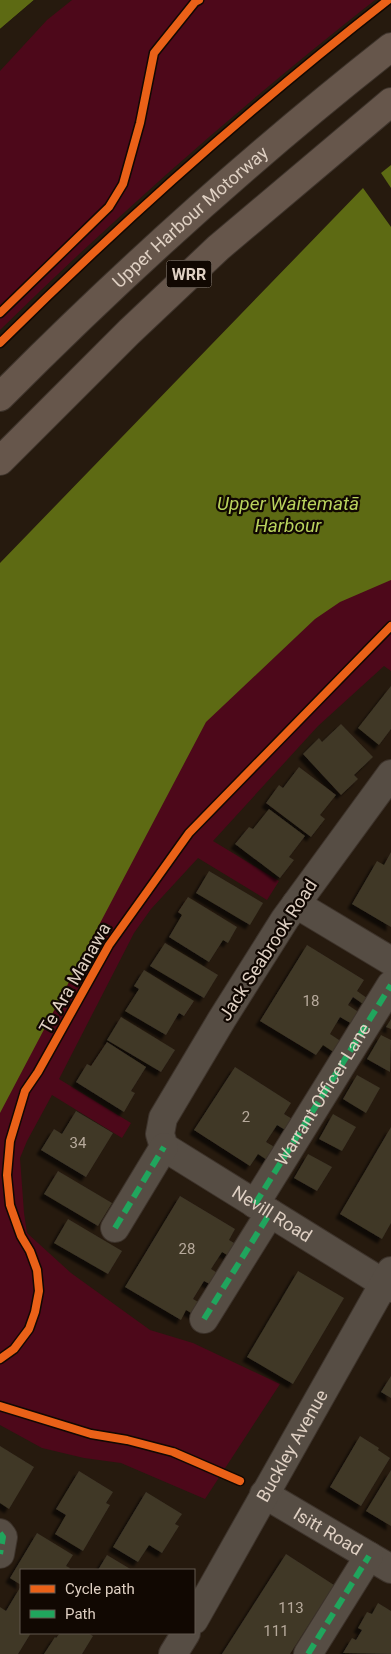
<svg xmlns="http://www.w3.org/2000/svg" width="391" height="1654" font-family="Roboto,sans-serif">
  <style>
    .green { fill: #4d081a }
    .water { fill: #5d6a13 }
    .pier { fill: #261a0e }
    .building { fill: #3f3728; filter: url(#shadow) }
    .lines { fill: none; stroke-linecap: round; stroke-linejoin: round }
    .street-casing { stroke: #3d332b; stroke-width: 30 }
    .highway-casing { stroke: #3d332b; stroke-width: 30 }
    .street { stroke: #564d44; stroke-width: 28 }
    .highway { stroke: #66564b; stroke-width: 28 }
    .quiet { stroke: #20a55d; stroke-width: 6; stroke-dasharray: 12 6; stroke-linecap: butt }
    .cycleway-casing { stroke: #110802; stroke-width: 11 }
    .cycleway { stroke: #ea6118; stroke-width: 8 }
    .labels { text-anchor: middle; stroke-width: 4.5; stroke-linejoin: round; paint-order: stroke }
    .number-label { font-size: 15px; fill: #b7aa9c }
    .shield { fill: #110802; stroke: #a19489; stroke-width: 1 }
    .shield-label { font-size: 16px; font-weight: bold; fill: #dfd0c3 }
    .street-label { font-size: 18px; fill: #dfd0c3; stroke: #110802 }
    .water-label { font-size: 19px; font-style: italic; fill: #b9d25d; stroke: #110802 }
  </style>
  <defs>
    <filter id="shadow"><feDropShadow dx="-4.5" dy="4.5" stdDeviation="1" flood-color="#0009"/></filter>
  </defs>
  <rect width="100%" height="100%" fill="#261a0e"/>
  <g class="green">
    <path d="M72,0H375C244,103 119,213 0,330V71L47,20Z"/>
    <polygon points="391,238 391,671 384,666 318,726 213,841 279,881 267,900 198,858 151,909 134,933 59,1079 131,1123 122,1138 52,1095 27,1141 20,1158 24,1213 27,1233 71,1273 150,1330 193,1343 280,1384 205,1499 121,1463 84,1458 42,1448 0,1425 0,686"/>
  </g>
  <g class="water">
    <polygon points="0,0 34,0 0,29"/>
    <polygon points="391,165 391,188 381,173"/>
    <polygon points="363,188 391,227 391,580 340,602 315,619 206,722 0,1113 0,563"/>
  </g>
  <polygon class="pier" points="34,0 36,0 35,2 0,31 0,29"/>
  <g class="building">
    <polygon points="391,686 391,729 379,745 358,728"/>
    <polygon points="341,724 373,757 354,775 358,779 341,795 303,754 319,738 322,742"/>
    <polygon points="299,767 336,795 320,815 325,819 311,837 266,803 279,785 283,788"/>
    <polygon points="269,809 305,836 289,857 294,860 280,878 235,844 249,827 253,829"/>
    <polygon points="391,852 391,927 352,904 377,861 384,865"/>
    <polygon points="209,871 263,903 250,925 196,893"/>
    <polygon points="188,897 237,927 228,943 223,940 209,962 169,937 182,915 178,912"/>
    <polygon points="165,943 218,975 204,998 150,966"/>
    <polygon points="307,945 364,980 357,991 367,998 363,1004 353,997 348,1005 360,1013 352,1024 340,1017 330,1034 342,1042 335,1053 323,1045 316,1055 260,1021"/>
    <polygon points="144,970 194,1001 184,1016 179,1013 166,1035 125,1011 139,989 134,986"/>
    <polygon points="121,1017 175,1050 161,1072 107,1040"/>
    <polygon points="391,1019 391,1029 386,1027"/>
    <polygon points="381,1035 391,1040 390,1072 367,1059"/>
    <polygon points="107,1042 146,1067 131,1091 135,1093 124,1112 76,1082 87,1064 91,1066"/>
    <polygon points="235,1067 291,1103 284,1114 294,1120 287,1131 277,1125 266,1142 278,1149 270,1162 258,1154 250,1166 194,1130"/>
    <polygon points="357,1075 380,1088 366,1113 343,1099"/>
    <polygon points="76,1111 113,1133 86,1177 41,1150 54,1129 62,1134"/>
    <polygon points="333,1114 356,1127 342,1151 319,1139"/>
    <polygon points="391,1127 391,1223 382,1239 340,1214"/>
    <polygon points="308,1154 332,1167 317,1191 294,1178"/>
    <polygon points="58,1171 112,1203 98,1226 44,1194"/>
    <polygon points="180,1196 235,1229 229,1240 241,1247 234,1259 222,1252 211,1269 224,1277 217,1288 204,1281 193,1299 207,1307 200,1318 186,1310 181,1320 125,1287"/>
    <polygon points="68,1219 122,1251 108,1274 54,1243"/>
    <polygon points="298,1271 344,1298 293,1384 247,1357"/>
    <polygon points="391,1376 391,1398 381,1392"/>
    <polygon points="360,1436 379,1448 378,1450 390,1458 361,1506 330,1487"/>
    <polygon points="0,1446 34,1467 9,1509 0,1503"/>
    <polygon points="391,1470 391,1526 366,1511"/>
    <polygon points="79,1471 113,1492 106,1503 110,1505 83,1551 55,1534 66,1515 56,1509"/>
    <polygon points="146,1492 182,1514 175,1524 179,1526 162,1553 149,1545 138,1562 113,1547"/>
    <polygon points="37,1533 73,1555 66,1566 70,1568 69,1570 21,1570 21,1585 10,1578"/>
    <polygon points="286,1554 334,1585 290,1654 222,1654"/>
    <polygon points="107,1555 132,1570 98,1570"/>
    <polygon points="21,1586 21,1633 31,1633 18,1654 0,1654 0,1607 6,1611"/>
    <polygon points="378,1603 391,1611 391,1654 343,1653 352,1638 356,1640 362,1630 358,1628 367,1612 372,1614"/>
    <polygon points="60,1633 88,1633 93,1636 82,1654 44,1654 55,1637 56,1638"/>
  </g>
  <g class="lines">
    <defs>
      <g id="street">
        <path id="s1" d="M391,774L285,919L222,1019L163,1118L160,1134L164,1147L391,1288"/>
        <polyline points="296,904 391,961"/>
        <polyline points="255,1204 391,985"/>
        <polyline points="115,1228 164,1147"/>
        <polyline points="204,1319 270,1213"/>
        <path id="s2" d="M264,1494L391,1569"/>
        <polyline points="0,1533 3,1537 0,1554"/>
        <path id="s3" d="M194,1620L391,1271"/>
        <polyline points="173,1654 186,1633"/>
        <polyline points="308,1654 369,1556"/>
      </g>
      <g id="highway">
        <path id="s4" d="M0,397C123,273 254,155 391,47"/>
        <polyline points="0,461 129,332 218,248 391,102"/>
      </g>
    </defs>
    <use href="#street" class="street-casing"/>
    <use href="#highway" class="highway-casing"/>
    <use href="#street" class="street"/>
    <use href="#highway" class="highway"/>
    <g class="quiet">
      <path id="s5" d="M255,1204L391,985"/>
      <polyline points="115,1228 164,1147"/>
      <polyline points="204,1319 270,1213"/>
      <polyline points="0,1533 3,1537 0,1554"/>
      <polyline points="308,1654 369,1556"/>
    </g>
    <defs>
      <g id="cycleway">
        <polyline points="0,313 109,207 123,184 140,123 154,53 195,2 199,0"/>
        <path d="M0,343C123,221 252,106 388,0"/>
        <polyline points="0,1359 14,1349 29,1329 35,1312 39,1291 37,1270 30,1251 21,1236 10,1205 7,1175 10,1141 25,1091 38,1072 109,945 189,833 391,626"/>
        <polyline points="0,1406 91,1434 127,1440 173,1452 240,1481"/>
      </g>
    </defs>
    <use href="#cycleway" class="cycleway-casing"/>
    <use href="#cycleway" class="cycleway"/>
  </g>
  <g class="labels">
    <g class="number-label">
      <text x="311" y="1006">18</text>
      <text x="246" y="1122">2</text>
      <text x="78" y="1148">34</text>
      <text x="187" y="1254">28</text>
      <text x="291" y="1613">113</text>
      <text x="276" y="1636">111</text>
    </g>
    <rect class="shield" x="166.5" y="260.5" width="45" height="27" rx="4"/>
    <g class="shield-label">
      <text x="189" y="280">WRR</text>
    </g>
    <g class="street-label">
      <text dy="6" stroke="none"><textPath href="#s4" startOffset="262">Upper Harbour Motorway</textPath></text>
      <text transform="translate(268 950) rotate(-57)" y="6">Jack Seabrook Road</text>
      <text transform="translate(75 978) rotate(-60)" y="6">Te Ara Manawa</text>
      <text dy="6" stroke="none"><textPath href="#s5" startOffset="129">Warrant Officer Lane</textPath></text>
      <text dy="6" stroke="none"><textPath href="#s1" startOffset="570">Nevill Road</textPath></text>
      <text dy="6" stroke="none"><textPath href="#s3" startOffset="200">Buckley Avenue</textPath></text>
      <text dy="6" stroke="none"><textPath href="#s2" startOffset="74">Isitt Road</textPath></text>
    </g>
    <g class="water-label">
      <text x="288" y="510">Upper Waitematā<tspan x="288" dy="22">Harbour</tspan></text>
    </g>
  </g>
  <rect x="20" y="1569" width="175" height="65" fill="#110802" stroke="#63584f"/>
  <rect x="30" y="1585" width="25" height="8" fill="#ea6118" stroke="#63584f"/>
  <text x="65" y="1594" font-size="15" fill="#dfd0c3">Cycle path</text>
  <rect x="30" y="1610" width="25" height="8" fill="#20a55d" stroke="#63584f"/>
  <text x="65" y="1619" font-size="15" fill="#dfd0c3">Path</text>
</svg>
